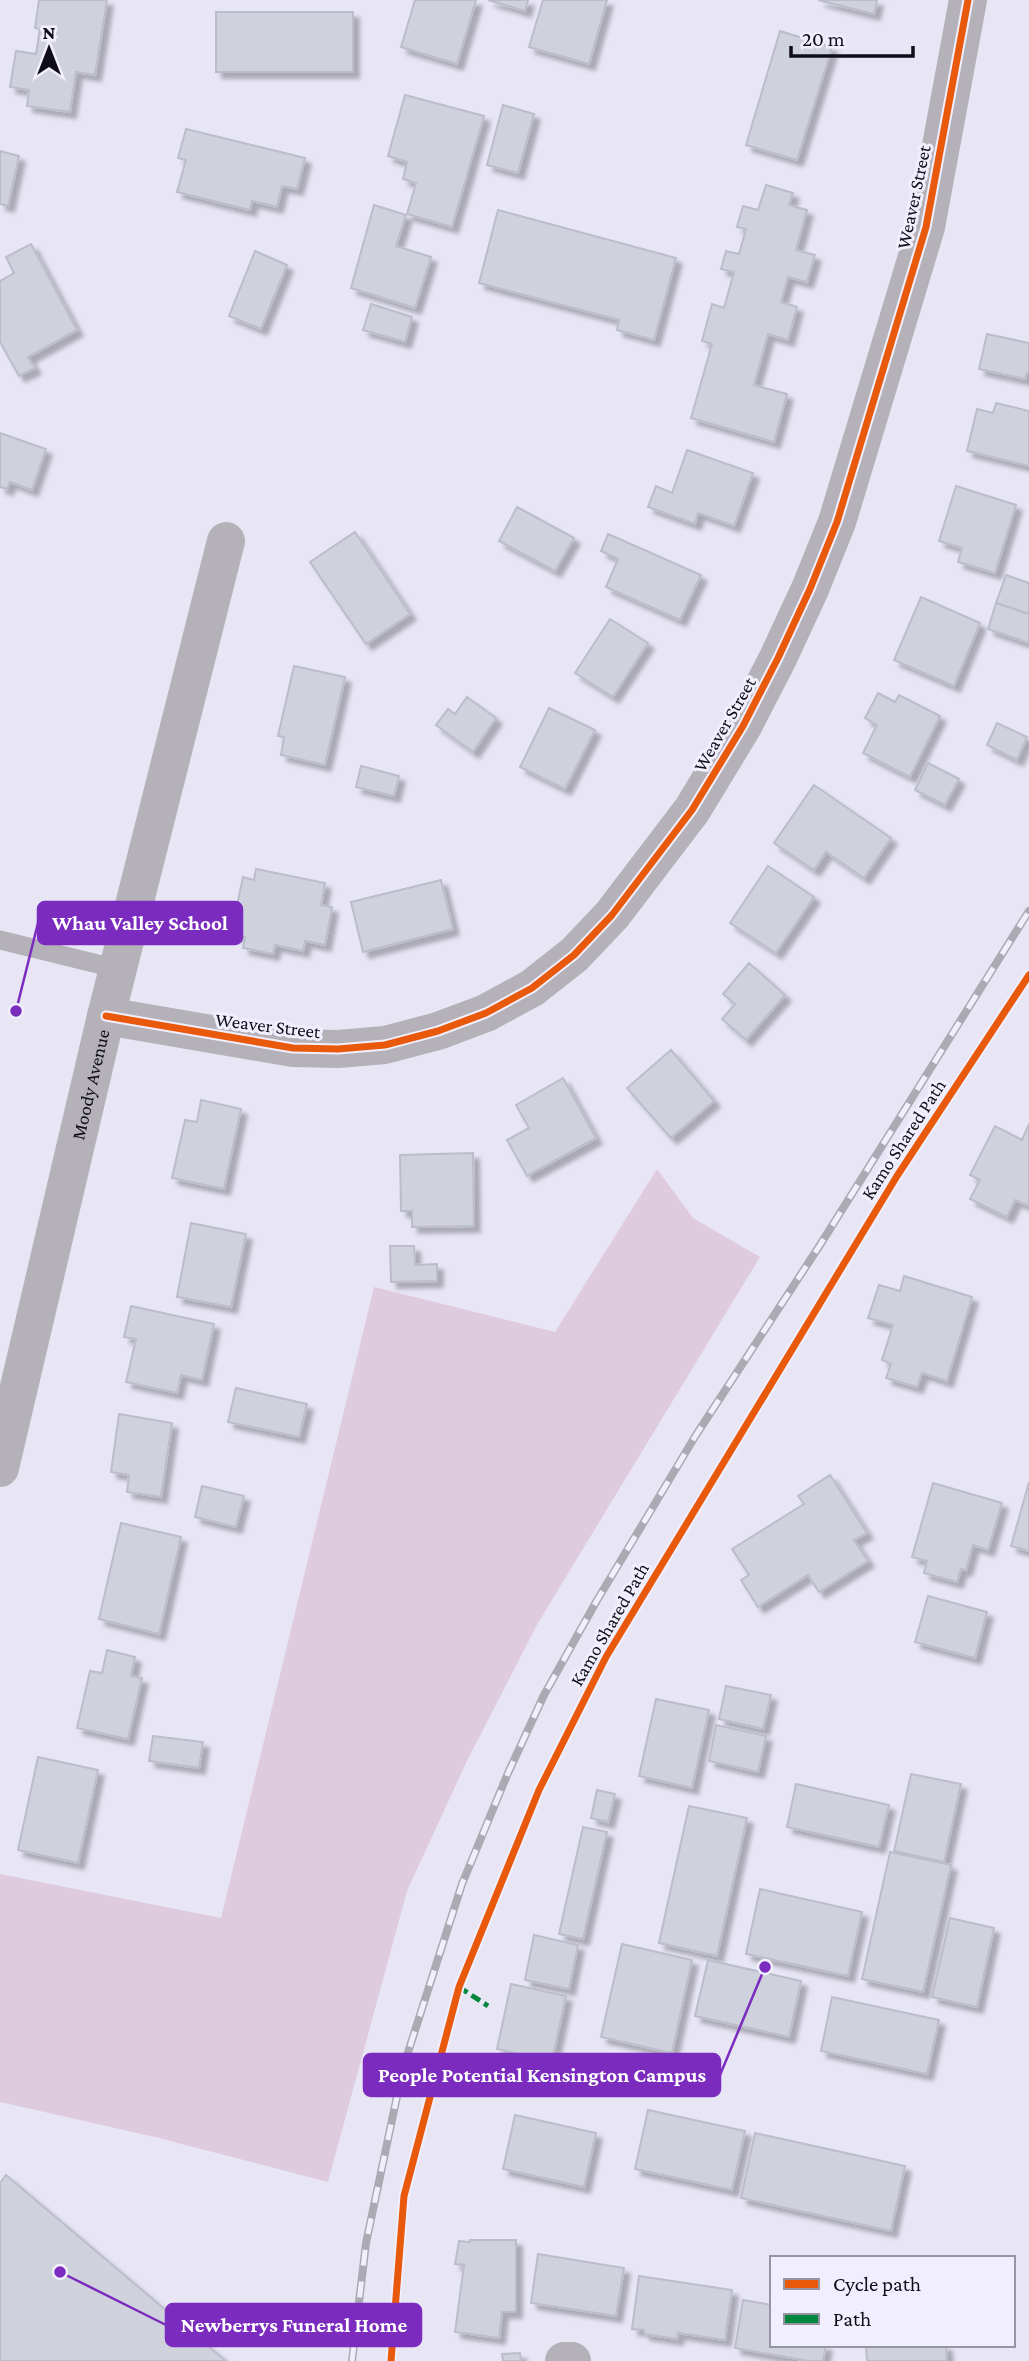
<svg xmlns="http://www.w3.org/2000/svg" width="1029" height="2361" font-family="'Crimson Pro',serif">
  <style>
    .green { fill: #dfcbde }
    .building { fill: #cfd1dd; stroke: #bbbdca; stroke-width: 2; filter: url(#shadow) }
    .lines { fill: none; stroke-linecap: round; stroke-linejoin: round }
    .service { stroke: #b4b1b8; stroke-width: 19 }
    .minor { stroke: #b4b1b8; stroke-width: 38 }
    .rail-casing { stroke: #aba9b1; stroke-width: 8 }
    .rail { stroke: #f1effd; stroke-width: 5; stroke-dasharray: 16; stroke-linecap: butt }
    .quiet { stroke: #00873e; stroke-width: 5; stroke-dasharray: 10 5; stroke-linecap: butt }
    .cycleway-casing { stroke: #f1effd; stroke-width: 11 }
    .cycleway { stroke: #e8590c; stroke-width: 7 }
    .labels { text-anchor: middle; stroke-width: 6; stroke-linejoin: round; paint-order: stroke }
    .street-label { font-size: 19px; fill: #100d18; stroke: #f1effd }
    .leader { fill: none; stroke: #7b2cbf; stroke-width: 2.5 }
    .callout-dot { fill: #7b2cbf; stroke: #f1effd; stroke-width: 2.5 }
    .callout { fill: #7b2cbf; stroke: #7b2cbf; stroke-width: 2.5 }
    .callout-label { font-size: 21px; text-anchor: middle; font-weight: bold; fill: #fff }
  </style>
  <defs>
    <filter id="shadow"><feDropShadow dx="6" dy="6" stdDeviation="2" flood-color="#0004"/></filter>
  </defs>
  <rect width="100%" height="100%" fill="#e8e6f5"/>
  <polygon class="green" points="657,1169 693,1218 760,1257 538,1623 468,1759 407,1891 328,2182 155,2137 0,2102 0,1874 221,1918 374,1287 555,1332"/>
  <g class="building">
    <polygon points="39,0 107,0 95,75 76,72 70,112 27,106 29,90 10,87 16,51 36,54 40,29 35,28"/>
    <polygon points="415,0 476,0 457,64 401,47"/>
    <polygon points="488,0 528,0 525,11"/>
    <polygon points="543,0 607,0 589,64 529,47"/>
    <polygon points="818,0 877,0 874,14"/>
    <rect x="216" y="12" width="137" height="60"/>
    <polygon points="780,31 832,47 797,160 746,145"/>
    <polygon points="405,95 484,116 452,227 407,214 416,183 403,179 407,162 388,156"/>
    <polygon points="503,105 534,114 518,173 487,165"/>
    <polygon points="186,129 305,158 297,189 282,186 277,207 252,201 250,210 177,192 186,160 178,158"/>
    <polygon points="0,151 19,156 8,206 0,204"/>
    <polygon points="766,185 793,193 789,205 807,210 796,250 815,255 807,282 788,277 781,302 797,307 788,340 768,334 754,385 787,394 774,442 691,418 712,344 702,341 712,304 724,308 734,272 721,269 726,251 739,254 746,229 737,227 743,206 758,210"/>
    <polygon points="374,205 406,215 396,246 431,257 415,308 351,288"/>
    <polygon points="498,210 676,258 654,340 617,330 619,320 479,283"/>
    <polygon points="31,244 77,330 28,357 35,368 19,376 0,342 0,281 14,273 6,257"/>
    <polygon points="255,251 287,265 261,329 229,316"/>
    <polygon points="371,304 412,317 405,342 363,330"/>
    <polygon points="987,334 1029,343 1029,373 1027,373 1025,379 979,369"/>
    <polygon points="996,403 1029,411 1029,466 967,451 977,409 993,413"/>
    <polygon points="0,433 46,449 32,490 10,482 7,489 0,487"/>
    <polygon points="687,450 753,473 734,526 698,513 695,524 648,507 656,486 672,493"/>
    <polygon points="956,486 1016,505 995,573 958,562 962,548 939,541"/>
    <polygon points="517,507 574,538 555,571 499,541"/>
    <polygon points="355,532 410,614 366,644 310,562"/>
    <polygon points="608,534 701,575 680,620 606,587 618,559 601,551"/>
    <polygon points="1006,575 1029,583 1029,614 996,603"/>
    <polygon points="921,597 980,623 954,686 894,660"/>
    <polygon points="996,603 1029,614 1029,643 988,629"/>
    <polygon points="610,619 648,643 613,697 575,673"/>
    <polygon points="294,666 345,677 325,765 281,755 284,737 278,736"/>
    <polygon points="878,693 895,702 899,695 940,716 910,777 863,753 877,725 865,718"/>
    <polygon points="467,697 496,718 473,752 436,725 448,709 455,714"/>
    <polygon points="549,708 595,730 565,789 520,767"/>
    <polygon points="997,723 1027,737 1017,760 987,745"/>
    <polygon points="928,763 959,779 945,805 915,790"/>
    <polygon points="361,766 399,776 394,796 356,787"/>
    <polygon points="814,785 891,838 864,878 826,852 814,870 774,843"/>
    <polygon points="768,866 814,897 776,953 730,923"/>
    <polygon points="256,869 325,883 321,905 332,907 325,945 305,941 303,951 275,945 273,954 243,948 245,937 231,934 243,877 254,880"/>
    <polygon points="441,880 453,929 363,952 351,902"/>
    <polygon points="749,963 785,995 746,1040 722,1019 735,1004 723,994"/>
    <polygon points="671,1050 714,1101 671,1138 627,1088"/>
    <polygon points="563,1078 596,1138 527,1176 507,1140 529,1128 516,1105"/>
    <polygon points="201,1100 241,1109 224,1189 172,1178 185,1120 197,1122"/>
    <polygon points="1029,1124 1029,1206 1015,1200 1007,1217 970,1199 980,1180 970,1175 995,1126 1022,1140"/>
    <polygon points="473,1153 474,1226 412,1227 412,1211 401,1211 400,1155"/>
    <polygon points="191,1223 246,1234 231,1307 177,1297"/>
    <polygon points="390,1246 414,1246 415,1265 437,1264 437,1281 391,1282"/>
    <polygon points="904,1276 972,1297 947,1381 922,1373 917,1387 886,1378 891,1364 882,1360 893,1325 868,1318 879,1285 900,1291"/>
    <polygon points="131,1306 214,1324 202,1380 181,1375 177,1393 126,1382 136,1339 124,1337"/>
    <polygon points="236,1388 307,1404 299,1437 228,1422"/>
    <polygon points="119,1414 172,1423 161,1497 127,1492 129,1475 111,1472"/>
    <polygon points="830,1475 867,1533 854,1540 868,1561 819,1592 808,1575 758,1607 741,1580 749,1575 732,1549 804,1504 798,1496"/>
    <polygon points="1029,1482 1029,1551 1011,1546"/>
    <polygon points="933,1483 1002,1503 988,1550 973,1545 966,1570 961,1569 957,1582 924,1573 927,1561 912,1557"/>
    <polygon points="202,1486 244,1496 236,1527 195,1517"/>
    <polygon points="121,1523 181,1537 159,1634 99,1619"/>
    <polygon points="928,1596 987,1612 975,1658 915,1642"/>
    <polygon points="107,1650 135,1657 131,1676 142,1678 128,1739 77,1728 90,1671 102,1673"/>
    <polygon points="726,1686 771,1695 763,1729 719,1719"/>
    <polygon points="656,1699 709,1710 692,1788 639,1776"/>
    <polygon points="716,1725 766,1736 758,1772 709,1761"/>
    <polygon points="153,1736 203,1742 199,1768 149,1761"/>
    <polygon points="38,1757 98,1770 78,1863 18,1850"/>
    <polygon points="911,1774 961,1784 944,1862 894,1851"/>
    <polygon points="796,1784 889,1805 879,1847 787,1827"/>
    <polygon points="597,1790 615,1794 608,1822 591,1818"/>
    <polygon points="689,1806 747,1818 717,1956 659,1943"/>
    <polygon points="583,1827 607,1832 583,1939 559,1934"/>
    <polygon points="890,1852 951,1865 923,1992 862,1979"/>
    <polygon points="760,1889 862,1912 848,1976 746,1954"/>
    <polygon points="950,1918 994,1928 977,2007 932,1997"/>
    <polygon points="534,1935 578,1945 569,1989 525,1980"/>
    <polygon points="622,1944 692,1960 672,2053 601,2037"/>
    <polygon points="708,1960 801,1981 789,2037 695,2016"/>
    <polygon points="511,1984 566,1996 552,2061 497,2049"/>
    <polygon points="832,1997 939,2020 927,2074 821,2051"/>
    <polygon points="648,2110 745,2131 732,2190 635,2169"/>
    <polygon points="515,2115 596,2133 584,2187 503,2169"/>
    <polygon points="755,2133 905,2166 891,2231 741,2198"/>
    <polygon points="6,2175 226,2361 0,2361 0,2183"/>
    <polygon points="470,2240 516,2240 516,2312 502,2312 499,2338 455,2332 464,2265 455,2264 459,2241 470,2242"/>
    <polygon points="538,2254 624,2268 616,2316 531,2303"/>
    <polygon points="639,2276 732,2290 725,2340 678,2333 677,2339 644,2334 644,2330 632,2329"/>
    <polygon points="743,2300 772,2305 772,2345 826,2345 823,2361 809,2361 735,2348"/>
    <polygon points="866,2345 946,2345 947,2361 867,2361"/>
    <polygon points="520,2353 521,2361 503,2361 502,2354"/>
  </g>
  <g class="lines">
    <polyline class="service" points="0,940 118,969"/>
    <g class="minor">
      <polyline points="106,1016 293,1048 338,1049 385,1045 438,1031 486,1013 532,988 574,955 612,915 692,810 743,726 778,658 810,589 837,522 926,227 968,0"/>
      <path id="s1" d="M0,1468L106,1016L226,541"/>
      <polyline points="564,2361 572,2361"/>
    </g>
    <defs>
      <polyline id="rail" points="352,2361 366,2243 403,2068 462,1884 508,1773 544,1695 596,1602 696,1435 820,1245 1029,911"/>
    </defs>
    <use href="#rail" class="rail-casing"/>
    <use href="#rail" class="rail"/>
    <polyline class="quiet" points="459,1987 488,2006"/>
    <defs>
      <g id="cycleway">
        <polyline points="106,1016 293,1048 338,1049 385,1045 438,1031 486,1013 532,988 574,955 612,915 692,810 743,726 778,658 810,589 837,522 926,227 968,0"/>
        <polyline points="391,2361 404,2196 459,1987 539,1790 606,1657 897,1176 1029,975"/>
      </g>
    </defs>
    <use href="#cycleway" class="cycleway-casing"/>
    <use href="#cycleway" class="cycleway"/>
  </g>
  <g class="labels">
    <g class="street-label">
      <text transform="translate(913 197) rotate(-78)" y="7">Weaver Street</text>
      <text transform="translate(724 724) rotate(-60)" y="7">Weaver Street</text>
      <text transform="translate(268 1025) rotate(7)" y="7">Weaver Street</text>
      <text dy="7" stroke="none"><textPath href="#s1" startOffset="394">Moody Avenue</textPath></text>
      <text transform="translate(903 1139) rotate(-57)" y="7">Kamo Shared Path</text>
      <text transform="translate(609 1624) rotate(-60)" y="7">Kamo Shared Path</text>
    </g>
  </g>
  <path class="leader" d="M16 1011L38 923M765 1967L720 2075M60 2272L166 2325"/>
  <g class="callout-dot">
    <circle cx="16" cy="1011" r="7"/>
    <circle cx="765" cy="1967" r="7"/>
    <circle cx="60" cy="2272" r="7"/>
  </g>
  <g class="callout">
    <rect x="38" y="902" width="204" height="42" rx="7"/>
    <rect x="364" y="2054" width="356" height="42" rx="7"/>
    <rect x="166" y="2304" width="255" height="42" rx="7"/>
  </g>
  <g class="callout-label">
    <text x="140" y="930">Whau Valley School</text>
    <text x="542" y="2082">People Potential Kensington Campus</text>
    <text x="294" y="2332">Newberrys Funeral Home</text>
  </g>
  <rect x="770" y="2256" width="245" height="91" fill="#f1effd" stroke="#9795a1" stroke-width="2"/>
  <rect x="784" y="2279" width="35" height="10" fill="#e8590c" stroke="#9795a1" stroke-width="2"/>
  <text x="833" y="2291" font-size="21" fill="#100d18">Cycle path</text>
  <rect x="784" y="2314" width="35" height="10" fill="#00873e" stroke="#9795a1" stroke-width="2"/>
  <text x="833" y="2326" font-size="21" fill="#100d18">Path</text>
  <g transform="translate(49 49)" stroke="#f1effd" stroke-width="5" paint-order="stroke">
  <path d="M0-5L12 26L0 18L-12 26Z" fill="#100d18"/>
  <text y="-10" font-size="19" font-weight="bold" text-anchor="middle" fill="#100d18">N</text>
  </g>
  <path d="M791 46v10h122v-10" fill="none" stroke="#100d18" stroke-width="3.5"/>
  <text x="802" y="46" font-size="21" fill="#100d18" stroke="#f1effd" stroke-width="5" paint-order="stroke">20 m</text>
</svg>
